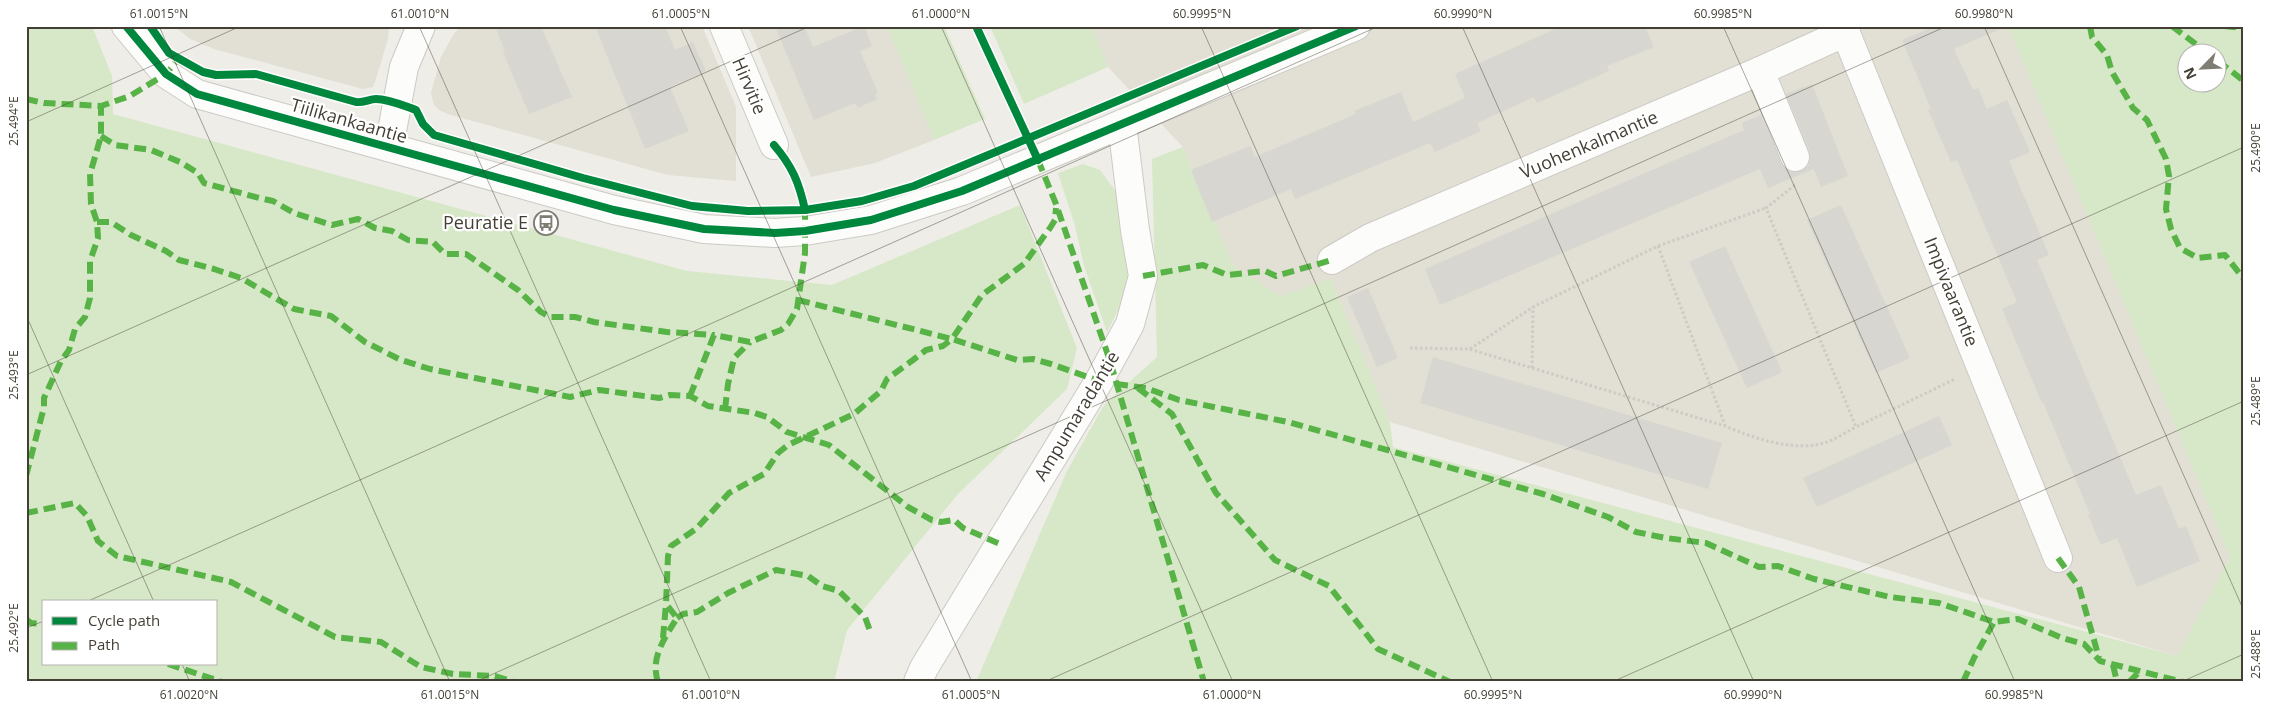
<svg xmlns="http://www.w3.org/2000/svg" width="2270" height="708" font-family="'Open Sans',sans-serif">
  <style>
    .residential { fill: #e2dfd4 }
    .green { fill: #d7e8c8; fill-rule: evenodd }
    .building { fill: #d7d6d0 }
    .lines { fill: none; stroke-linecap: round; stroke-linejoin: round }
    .minor-casing { stroke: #cccac5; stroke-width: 30 }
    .path { stroke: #cccbc6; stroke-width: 3; stroke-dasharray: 2.5 2.5; stroke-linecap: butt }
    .minor { stroke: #fcfcfb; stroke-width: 28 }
    .quiet { stroke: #57b346; stroke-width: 6; stroke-dasharray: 12 6; stroke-linecap: butt }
    .cycleway-casing { stroke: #fff; stroke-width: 11 }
    .cycleway { stroke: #00873e; stroke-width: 8 }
    .ticks { fill: none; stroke: #433f34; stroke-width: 1; stroke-opacity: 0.45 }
    .labels { text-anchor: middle; stroke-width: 4.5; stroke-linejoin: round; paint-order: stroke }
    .street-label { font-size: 18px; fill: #433f34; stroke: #fff }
    .poi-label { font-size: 18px; fill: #433f34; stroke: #fff; text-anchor: end }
    .neatline { fill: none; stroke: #433f34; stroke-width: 2 }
    .ticks-label { font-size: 12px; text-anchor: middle; fill: #433f34 }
  </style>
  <rect width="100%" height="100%" fill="#eeede7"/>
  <g class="residential">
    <polygon points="174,26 389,26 388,39 375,82 373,87 363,89 214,49 190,39"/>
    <polygon points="461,26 702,26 736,107 736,181 668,175 451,115 439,110 434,105 431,93 441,57 453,35"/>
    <polygon points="748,26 887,26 934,140 875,163 811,177"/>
    <polygon points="1091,26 2008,26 2230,557 2177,656 1390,422 1331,280 1280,296 1233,265 1183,147 1108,67"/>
  </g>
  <g class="green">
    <path d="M26,26H92L112,76L113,114L687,271L832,285L1020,205L1077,348L1067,389L958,494L847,630L834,682H26ZM44,602H216V664H44Z"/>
    <polygon points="887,26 944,26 985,119 934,140"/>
    <polygon points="990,26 1091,26 1108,67 1024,104"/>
    <path d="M2008,26H2244V682H976L1067,471L1104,405L1157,357L1152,159L1183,147L1233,265L1280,296L1331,279L1390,422L1393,447L2177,656L2230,557ZM2188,52H2218V82H2188Z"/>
    <polygon points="1083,164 1100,170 1117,193 1122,212 1133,281 1107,332 1084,266 1075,226 1058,173"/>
  </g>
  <g class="building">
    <polygon points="495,26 541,26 572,97 529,114 503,52 505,51"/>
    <polygon points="595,26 665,26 675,50 693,42 706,71 670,87 689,131 645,149"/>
    <polygon points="775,26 804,26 813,47 864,26 872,46 860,51 878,93 875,94 877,99 858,108 855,103 814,120"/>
    <polygon points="1562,26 1645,26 1654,47 1607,66 1609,71 1537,103 1534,97 1477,123 1481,131 1435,152 1430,143 1295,199 1291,189 1212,222 1191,170 1250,146 1255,157 1356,114 1354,111 1401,92 1413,122 1465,98 1455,74"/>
    <polygon points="1935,26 2007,26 1954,49 1973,90 1978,88 1987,109 2007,100 2030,152 2009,161 2049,255 2037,260 2136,495 2161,485 2179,529 2186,526 2200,561 2137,587 2117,538 2101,545 2088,515 2090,514 2043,402 2042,403 2002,309 2017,302 1957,160 1951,162 1928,110 1931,109 1902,40"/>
    <polygon points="1812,84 1848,176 1821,187 1814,169 1768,188 1760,169 1440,305 1425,269 1744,130 1742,123 1761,115 1781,163 1785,169 1792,172 1801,171 1808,166 1810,159 1810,152 1786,94"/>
    <polygon points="1841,205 1910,358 1876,373 1807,220"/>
    <polygon points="1725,246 1782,372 1747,388 1689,262"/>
    <polygon points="1368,288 1398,358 1377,367 1347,297"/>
    <polygon points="1433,357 1722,443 1708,489 1420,403"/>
    <polygon points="1939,416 1952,445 1817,507 1803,478"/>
  </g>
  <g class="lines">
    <defs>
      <g id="minor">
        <polyline points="126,26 166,74 197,94 614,210 704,229 775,233 805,231 871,220 962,191 1356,26"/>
        <polyline points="724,26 774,145"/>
        <polyline points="1843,26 2058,558"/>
        <polyline points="1760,71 1795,157"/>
        <polyline points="389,147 404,67 421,26"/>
        <polyline points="1332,260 1370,238 1760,71 1846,32"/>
        <polyline points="918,682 924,668 1099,381 1130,324 1143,276 1135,230 1122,124"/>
      </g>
    </defs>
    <use href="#minor" class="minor-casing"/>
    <g class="path">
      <polyline points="1795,185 1766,208 1856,427 1955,379"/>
      <polyline points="1658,246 1725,425"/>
      <path d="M1410,348L1469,349L1725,426C1753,438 1793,452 1824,443C1835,440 1846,432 1856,427"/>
      <polyline points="1470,349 1533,307 1658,246 1766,208"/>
      <polyline points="1532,368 1533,307"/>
    </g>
    <use href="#minor" class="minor"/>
    <g class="quiet">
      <polyline points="2090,26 2092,37 2107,55 2112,72 2133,108 2147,120 2166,159 2169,176 2166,209 2171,229 2180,248 2198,258 2225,255 2244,279"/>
      <polyline points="2172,26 2206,52"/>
      <polyline points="2224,26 2244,28"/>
      <polyline points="2218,61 2244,81"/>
      <polyline points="26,99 44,103 101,106 130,96 166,74 178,59"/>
      <polyline points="101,136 115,145 151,150 180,162 198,173 204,183 259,198 273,201 294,213 332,225 358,219 375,228 392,231 408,240 433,242 445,254 466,254 518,290 541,312 550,317 575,317 594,322 667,332 714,335"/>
      <polyline points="1038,160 1056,204 1110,361 1204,682"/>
      <polyline points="97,222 111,222 131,235 166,251 179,260 214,269 241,278 294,309 331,316 365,342 401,360 430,369 570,397 599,390 659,398 670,395 690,396 708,406 755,413 767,417 787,432 829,445 908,507 932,520 941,522 954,520 963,528 1000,544"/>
      <polyline points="1143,276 1203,265 1227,275 1265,271 1276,276 1332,260"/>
      <polyline points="798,300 952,339 982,295 1024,264 1050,228 1055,220 1056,208"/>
      <polyline points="1116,384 1146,388 1179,400 1288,422 1543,494 1608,517 1636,532 1666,538 1706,543 1759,567 1778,566 1814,579 1890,597 1939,603 1994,622 2018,619 2062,638 2084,644 2100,661 2183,682"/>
      <polyline points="1138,388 1172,414 1216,493 1275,560 1329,586 1378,649 1450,682"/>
      <polyline points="690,396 714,335 750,342 781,330 788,324 797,309 805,253 805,210"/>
      <polyline points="725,409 728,384 734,358 750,342"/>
      <polyline points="26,476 44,407 44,398 61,361 69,350 75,329 85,317 90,298 90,261 98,238 97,222 91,204 90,174 101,136 101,106"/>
      <polyline points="26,513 75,503 87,516 98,541 117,556 231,582 335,637 381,642 421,667 453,674 495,676 514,682"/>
      <polyline points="2058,558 2079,587 2099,658"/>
      <polyline points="677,618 683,614 697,612 728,593 776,570 808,576 822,586 839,591 865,617 870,631"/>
      <polyline points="26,619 31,623 44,624"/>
      <polyline points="663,638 666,604"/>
      <polyline points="168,664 222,682"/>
      <polyline points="2113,665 2117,682"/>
      <path d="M658,682C650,658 664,639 677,618L666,604L668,556L671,546L696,529L729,493L764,474L778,453L788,445L854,414L881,391L887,379L913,360L926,350L943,346L952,339L1017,360L1033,359L1051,364L1099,381"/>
      <polyline points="1963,682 1974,658 1994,622"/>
      <polyline points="2129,682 2139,672"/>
      <polyline points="2189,682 2194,682"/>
    </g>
    <defs>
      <g id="cycleway">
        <polyline points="126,26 166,74 197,94 614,210 704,229 775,233 805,231 871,220 962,191 1356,26"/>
        <path d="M150,26L169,53L203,72L216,75L256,74L356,102C364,103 369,99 376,99C389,99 404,106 416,110L423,124L434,135L583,178L692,206L748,211L805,210L862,201L914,186L1297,26"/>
        <polyline points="976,26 1038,160"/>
        <path d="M774,145C792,166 799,182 805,210"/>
      </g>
    </defs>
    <use href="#cycleway" class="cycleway-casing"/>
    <use href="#cycleway" class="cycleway"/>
  </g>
  <path class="ticks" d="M159,26L450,682M419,26L711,682M680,26L972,682M941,26L1233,682M1201,26L1493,682M1462,26L1754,682M1723,26L2015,682M1984,26L2244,611M26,122L241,26M26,315L154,602M26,375L810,26M86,602L1379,26M26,628L44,621M182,664L190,682M475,682L1947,26M1044,682L2244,147M1612,682L2244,401M2181,682L2244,654"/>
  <defs>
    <symbol id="bus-ring" viewBox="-11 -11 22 22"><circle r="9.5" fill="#fff" stroke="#7f7c73" stroke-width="1.5"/><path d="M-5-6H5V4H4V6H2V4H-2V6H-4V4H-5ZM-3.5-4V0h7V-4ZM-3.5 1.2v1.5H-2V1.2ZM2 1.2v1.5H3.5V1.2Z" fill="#7f7c73"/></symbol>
  </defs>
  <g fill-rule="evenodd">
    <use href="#bus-ring" x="532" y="209" width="28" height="28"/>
  </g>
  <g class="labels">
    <g class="street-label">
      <text transform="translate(749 86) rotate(67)" y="6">Hirvitie</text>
      <text transform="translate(349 121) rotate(16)" y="6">Tiilikankaantie</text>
      <text transform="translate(1589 145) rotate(-23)" y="6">Vuohenkalmantie</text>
      <text transform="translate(1951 292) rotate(68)" y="6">Impivaarantie</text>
      <text transform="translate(1077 416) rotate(-59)" y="6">Ampumaradantie</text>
    </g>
    <g class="poi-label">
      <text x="528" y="229">Peuratie E</text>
    </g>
  </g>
  <rect width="2270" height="708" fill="none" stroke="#ffffff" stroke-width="55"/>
  <rect x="42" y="600" width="175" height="65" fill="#ffffff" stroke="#b4b2ae"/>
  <rect x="52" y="617" width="25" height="8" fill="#00873e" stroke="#b4b2ae"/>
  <text x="88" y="626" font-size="15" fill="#433f34">Cycle path</text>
  <rect x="52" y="642" width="25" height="8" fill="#57b346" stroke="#b4b2ae"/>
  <text x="88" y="650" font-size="15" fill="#433f34">Path</text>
  <g transform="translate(2202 68) rotate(246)"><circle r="24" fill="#ffffff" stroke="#b4b2ae"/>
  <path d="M0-4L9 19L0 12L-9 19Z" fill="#7f7c73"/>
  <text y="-8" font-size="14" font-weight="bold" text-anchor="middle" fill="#433f34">N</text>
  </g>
  <rect x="28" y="28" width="2214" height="652" class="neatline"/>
  <g class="ticks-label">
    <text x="159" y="18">61.0015°N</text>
    <text x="420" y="18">61.0010°N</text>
    <text x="681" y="18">61.0005°N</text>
    <text x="941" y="18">61.0000°N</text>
    <text x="1202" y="18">60.9995°N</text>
    <text x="1463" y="18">60.9990°N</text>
    <text x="1723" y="18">60.9985°N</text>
    <text x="1984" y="18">60.9980°N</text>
    <text transform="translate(14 121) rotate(-90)" y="4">25.494°E</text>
    <text transform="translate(2256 148) rotate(-90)" y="4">25.490°E</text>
    <text transform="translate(14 375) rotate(-90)" y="4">25.493°E</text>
    <text transform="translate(2256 401) rotate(-90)" y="4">25.489°E</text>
    <text transform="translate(14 628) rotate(-90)" y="4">25.492°E</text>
    <text transform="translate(2256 654) rotate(-90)" y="4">25.488°E</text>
    <text x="189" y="699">61.0020°N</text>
    <text x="450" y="699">61.0015°N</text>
    <text x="711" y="699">61.0010°N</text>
    <text x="971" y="699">61.0005°N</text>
    <text x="1232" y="699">61.0000°N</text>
    <text x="1493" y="699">60.9995°N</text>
    <text x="1753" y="699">60.9990°N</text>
    <text x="2014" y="699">60.9985°N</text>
  </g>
</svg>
